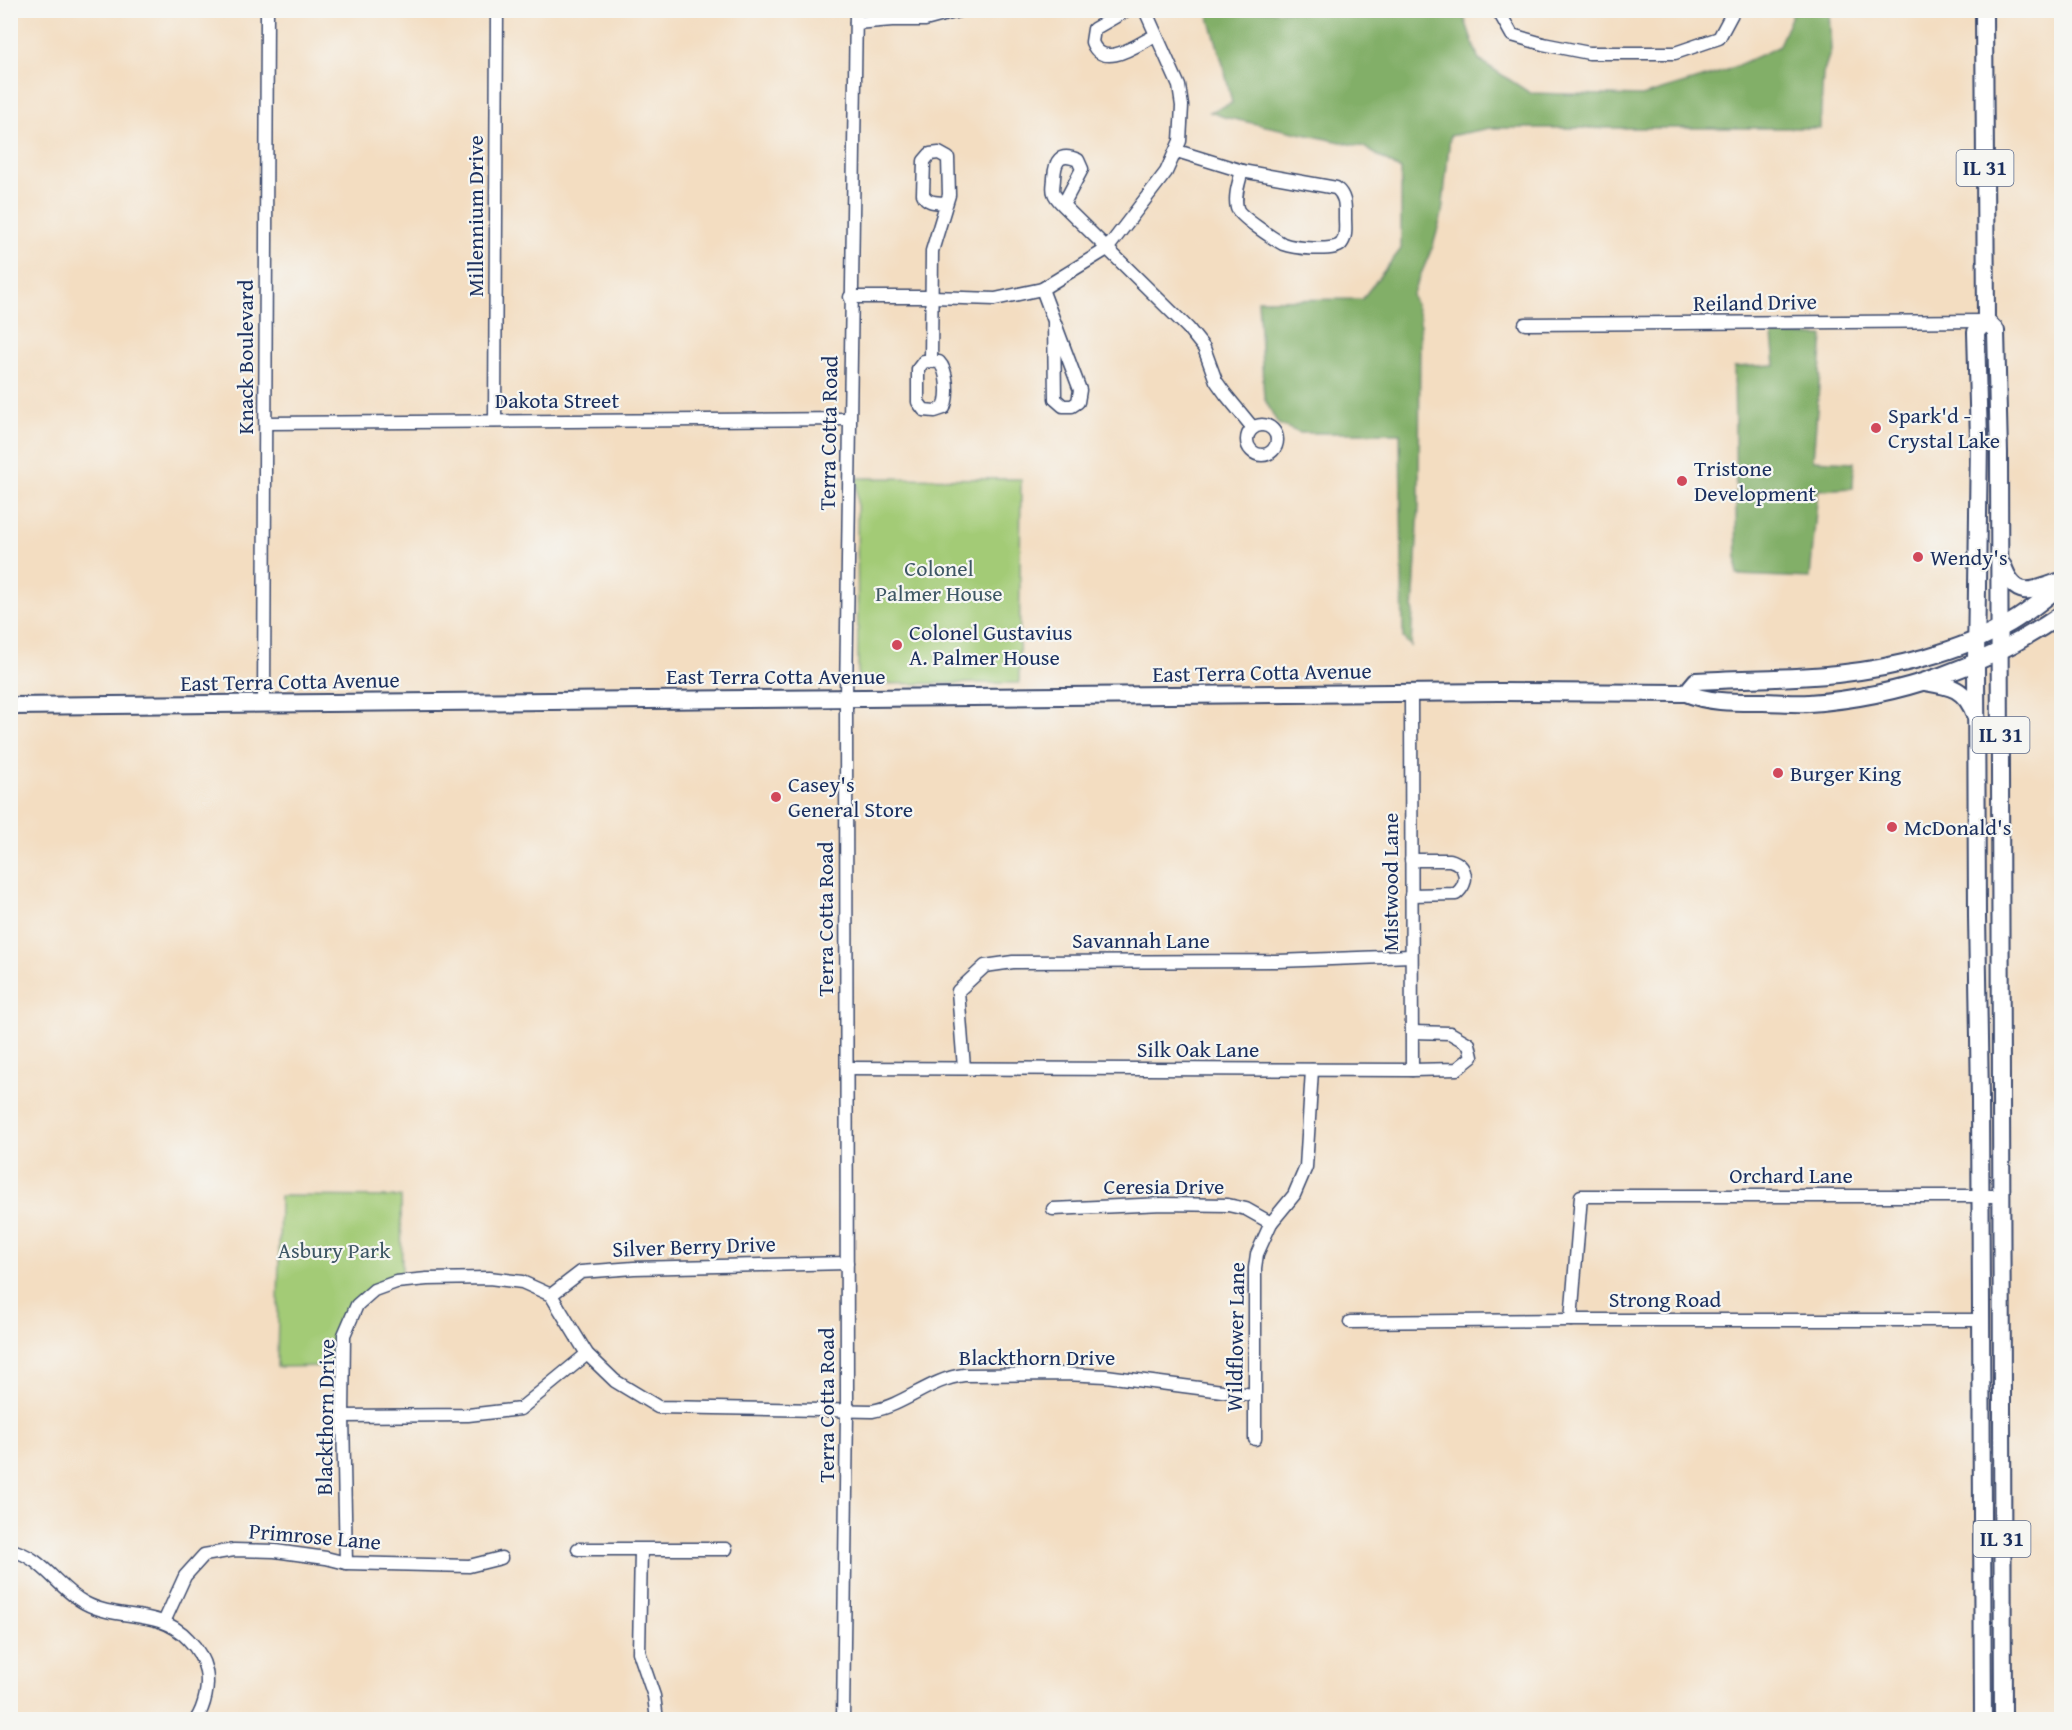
<svg xmlns="http://www.w3.org/2000/svg" width="2072" height="1730" font-family="'Gentium Book Plus',serif">
  <style>
    .green { fill: #a3cb76; stroke: #5f7d6a; stroke-width: 1.5 }
    .forest { fill: #82af67; stroke: #4e6f62; stroke-width: 1.5 }
    .lines { fill: none; stroke-linecap: round; stroke-linejoin: round }
    .minor-casing { stroke: #3b496d; stroke-width: 15 }
    .major-casing { stroke: #3b496d; stroke-width: 20 }
    .minor { stroke: #fff; stroke-width: 12 }
    .major { stroke: #fff; stroke-width: 16 }
    .poi-dot { fill: #d1495b; stroke: #f6f6f2; stroke-width: 2 }
    .labels { text-anchor: middle; stroke-width: 4.5; stroke-linejoin: round; paint-order: stroke }
    .shield { fill: #f6f6f2; stroke: #5d6b8a; stroke-width: 1.5 }
    .shield-label { font-size: 21px; font-weight: bold; fill: #1b2f5e }
    .street-label { font-size: 22px; fill: #1b2f5e; stroke: #f6f6f2 }
    .poi-label { font-size: 22px; fill: #1b2f5e; stroke: #f6f6f2; text-anchor: start }
    .park-label { font-size: 22px; fill: #3d5664; stroke: #f6f6f2 }
  </style>
  <rect width="100%" height="100%" fill="#f6f6f2"/>
  <filter id="ink" filterUnits="userSpaceOnUse"><feTurbulence type="fractalNoise" baseFrequency=".0167" numOctaves="2"/><feDisplacementMap in="SourceGraphic" scale="12" xChannelSelector="R" yChannelSelector="G"/><feConvolveMatrix kernelMatrix="1 2 1 2 8 2 1 2 1" color-interpolation-filters="sRGB"/></filter>
  <filter id="wash" filterUnits="userSpaceOnUse"><feTurbulence type="fractalNoise" baseFrequency=".008" numOctaves="4" result="noise"/><feDisplacementMap in="SourceGraphic" scale="24" xChannelSelector="R" yChannelSelector="G"/><feGaussianBlur stdDeviation="1.35" result="paint"/><feColorMatrix in="noise" values="0 0 0 0 0 0 0 0 0 0 0 0 0 0 0 0 0 1.4 0 .05"/><feComposite in="paint" operator="in"/></filter>
  <g filter="url(#wash)">
    <rect width="100%" height="100%" fill="#f3ddc1"/>
    <g class="green">
      <polygon points="857,478 1021,479 1019,683 858,684"/>
      <polygon points="280,1196 401,1197 402,1277 372,1288 341,1327 336,1343 335,1366 277,1367"/>
    </g>
    <g class="forest">
      <polygon points="1207,11 1462,11 1479,60 1530,93 1642,96 1725,71 1778,47 1794,11 1829,11 1831,50 1823,74 1820,128 1490,128 1450,136 1442,214 1433,246 1412,295 1420,318 1419,507 1411,646 1403,638 1400,433 1300,433 1278,424 1264,398 1258,300 1362,299 1401,249 1401,170 1364,147 1224,117 1210,112 1232,103 1224,68"/>
      <polygon points="1772,335 1823,336 1813,460 1854,462 1853,488 1818,490 1810,578 1737,575 1734,367 1775,365"/>
    </g>
  </g>
  <g filter="url(#ink)">
    <g class="lines">
      <defs>
        <g id="minor">
          <path d="M1127,10L1094,29L1092,42C1103,71 1138,44 1156,35"/>
          <polyline points="1498,10 1512,35 1543,44 1589,53 1675,53 1719,38 1734,10"/>
          <polyline points="856,23 892,20 925,20 962,10"/>
          <polyline points="1177,151 1242,171"/>
          <path d="M1242,171L1336,188C1346,196 1345,206 1345,218C1345,226 1347,237 1341,244C1334,252 1293,248 1283,244C1274,239 1239,216 1237,208C1234,196 1239,182 1242,171Z"/>
          <path d="M1063,205L1082,169L1078,160C1059,152 1055,161 1054,178C1054,183 1052,189 1054,193C1055,197 1060,202 1063,205L1188,328L1204,348L1216,381L1226,395L1253,428"/>
          <polyline points="1042,289 1080,390 1078,402 1072,406 1063,406 1055,399 1054,321"/>
          <polyline points="850,297 932,297 995,299 1042,289 1107,249 1166,172 1180,141 1182,106 1179,86 1145,10"/>
          <polyline points="1525,324 1986,321"/>
          <path d="M924,361L939,362C948,371 949,396 944,408L935,411L924,410L918,402V369Z"/>
          <path d="M931,361L932,251L949,195L948,158L939,153L930,154L924,161L923,194C927,204 937,202 946,203"/>
          <polyline points="495,421 497,10"/>
          <polyline points="266,423 849,419"/>
          <circle cx="1262" cy="440" r="15"/>
          <polyline points="1411,693 1412,1070"/>
          <polyline points="264,704 267,10"/>
          <path d="M1411,860H1450C1467,865 1470,882 1456,894L1411,895"/>
          <polyline points="847,1068 1412,1070 1457,1069 1472,1057 1469,1044 1450,1033 1412,1032"/>
          <polyline points="964,1068 958,991 985,966 1013,962 1278,961 1411,956"/>
          <polyline points="1053,1209 1163,1204 1228,1205 1246,1209 1271,1223"/>
          <polyline points="551,1295 581,1272 634,1268 847,1263"/>
          <polyline points="1571,1320 1581,1196 2001,1196"/>
          <polyline points="1350,1322 1571,1320 1981,1320"/>
          <polyline points="343,1416 468,1415 520,1409 587,1354"/>
          <polyline points="1255,1439 1255,1268 1257,1254 1271,1223 1294,1195 1306,1167 1312,1070"/>
          <polyline points="578,1549 726,1549"/>
          <path d="M10,1550C42,1556 58,1589 85,1603C118,1621 159,1608 188,1639C197,1648 203,1658 206,1671C209,1686 205,1706 196,1720"/>
          <polyline points="641,1550 639,1652 654,1696 657,1720"/>
          <path d="M346,1563L343,1416L344,1335L357,1305L374,1290L396,1282L427,1279L489,1278L522,1282L551,1295L587,1354L615,1381L658,1407L872,1411C905,1405 930,1379 964,1375L1064,1374L1106,1376L1253,1395"/>
          <polyline points="164,1622 185,1576 204,1555 234,1550 275,1551 326,1558 346,1563 469,1566 501,1558"/>
          <polyline points="843,1720 847,1411 846,698 856,10"/>
        </g>
        <g id="major">
          <polyline points="1986,321 1996,331 1999,453 2003,1720"/>
          <path d="M2003,566C2015,599 2031,592 2058,582"/>
          <path d="M1925,682C1951,686 1965,688 1975,715"/>
          <path d="M1686,693L1696,681C1742,678 1790,679 1837,674C1894,668 1960,652 2010,623C2029,612 2045,598 2062,585"/>
          <path d="M10,706L1499,692L1686,693C1709,703 1737,702 1763,702C1778,702 1793,704 1809,703C1899,697 1987,666 2062,614"/>
          <polyline points="1983,1720 1980,1099 1977,916 1976,661 1979,440 1976,332 1986,321 1984,10"/>
        </g>
      </defs>
      <use href="#minor" class="minor-casing"/>
      <use href="#major" class="major-casing"/>
      <use href="#minor" class="minor"/>
      <use href="#major" class="major"/>
    </g>
  </g>
  <g class="poi-dot">
    <circle cx="1876" cy="428" r="6"/>
    <circle cx="1682" cy="481" r="6"/>
    <circle cx="1918" cy="557" r="6"/>
    <circle cx="897" cy="645" r="6"/>
    <circle cx="1778" cy="773" r="6"/>
    <circle cx="776" cy="797" r="6"/>
    <circle cx="1892" cy="827" r="6"/>
  </g>
  <g class="labels">
    <g class="shield">
      <rect x="1956.5" y="150" width="57" height="36" rx="4.5"/>
      <rect x="1972.5" y="717" width="57" height="36" rx="4.5"/>
      <rect x="1973.5" y="1521" width="57" height="36" rx="4.5"/>
    </g>
    <g class="shield-label">
      <text x="1985" y="175">IL 31</text>
      <text x="2001" y="742">IL 31</text>
      <text x="2002" y="1546">IL 31</text>
    </g>
    <g class="street-label">
      <text transform="translate(475 216) rotate(-90)" y="8">Millennium Drive</text>
      <text transform="translate(1755 302) rotate(-1)" y="8">Reiland Drive</text>
      <text transform="translate(245 357) rotate(-90)" y="8">Knack Boulevard</text>
      <text x="557" y="408">Dakota Street</text>
      <text transform="translate(828 433) rotate(-89)" y="8">Terra Cotta Road</text>
      <text transform="translate(1262 672) rotate(-1)" y="8">East Terra Cotta Avenue</text>
      <text x="776" y="684">East Terra Cotta Avenue</text>
      <text transform="translate(290 681) rotate(-1)" y="8">East Terra Cotta Avenue</text>
      <text transform="translate(1390 882) rotate(-90)" y="8">Mistwood Lane</text>
      <text transform="translate(825 919) rotate(-90)" y="8">Terra Cotta Road</text>
      <text x="1141" y="948">Savannah Lane</text>
      <text x="1198" y="1057">Silk Oak Lane</text>
      <text x="1791" y="1183">Orchard Lane</text>
      <text x="1164" y="1194">Ceresia Drive</text>
      <text transform="translate(694 1246) rotate(-2)" y="8">Silver Berry Drive</text>
      <text x="1665" y="1307">Strong Road</text>
      <text transform="translate(1235 1337) rotate(-89)" y="8">Wildflower Lane</text>
      <text x="1037" y="1365">Blackthorn Drive</text>
      <text transform="translate(826 1405) rotate(-90)" y="8">Terra Cotta Road</text>
      <text transform="translate(325 1417) rotate(-89)" y="8">Blackthorn Drive</text>
      <text transform="translate(315 1536) rotate(5)" y="8">Primrose Lane</text>
    </g>
    <g class="poi-label">
      <text x="1888" y="423">Spark'd -<tspan x="1888" dy="25">Crystal Lake</tspan></text>
      <text x="1694" y="476">Tristone<tspan x="1694" dy="25">Development</tspan></text>
      <text x="1930" y="565">Wendy's</text>
      <text x="909" y="640">Colonel Gustavius<tspan x="909" dy="25">A. Palmer House</tspan></text>
      <text x="1790" y="781">Burger King</text>
      <text x="788" y="792">Casey's<tspan x="788" dy="25">General Store</tspan></text>
      <text x="1904" y="835">McDonald's</text>
    </g>
    <g class="park-label">
      <text x="939" y="576">Colonel<tspan x="939" dy="25">Palmer House</tspan></text>
      <text x="334" y="1258">Asbury Park</text>
    </g>
  </g>
  <rect width="2072" height="1730" fill="none" stroke="#f6f6f2" stroke-width="36"/>
</svg>
